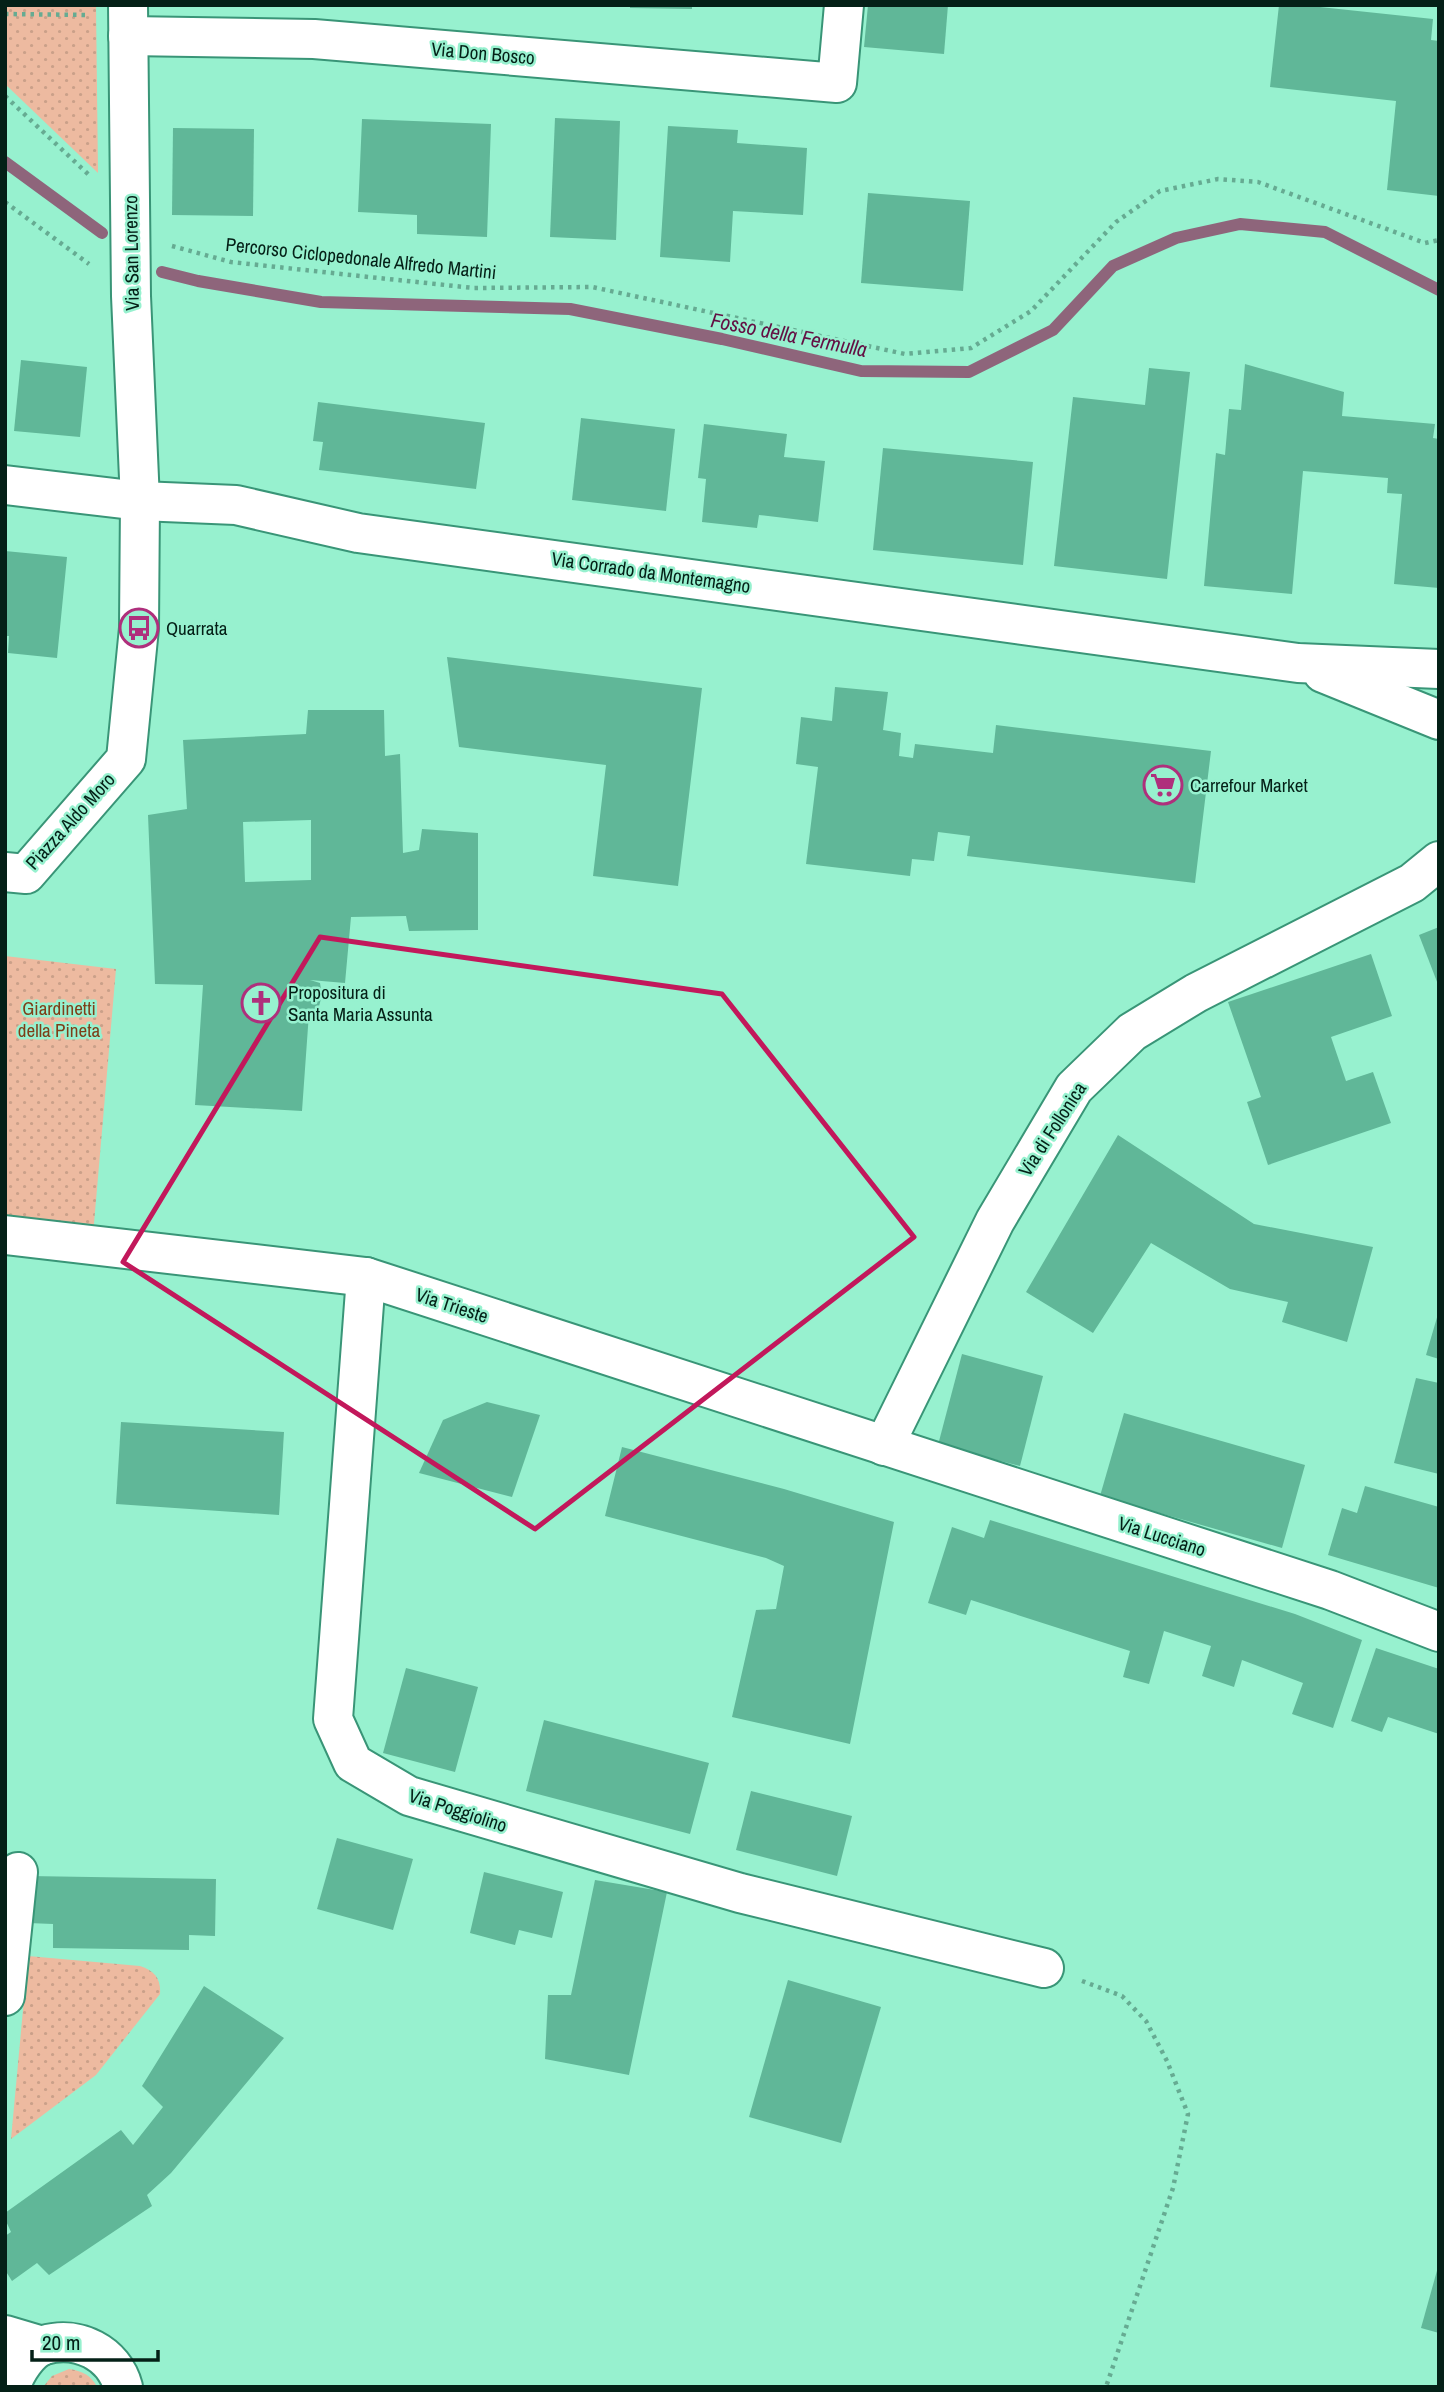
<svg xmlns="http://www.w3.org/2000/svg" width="1444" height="2392" font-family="'Archivo Narrow',sans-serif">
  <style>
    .green { fill: url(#green-dots) }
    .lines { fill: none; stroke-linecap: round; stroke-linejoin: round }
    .stream { stroke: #8e657b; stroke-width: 12 }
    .building { fill: #60b798; fill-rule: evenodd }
    .minor-casing { stroke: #399577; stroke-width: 42 }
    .path { stroke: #66ab92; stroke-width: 4.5; stroke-dasharray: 3.5 5; stroke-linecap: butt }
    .minor { stroke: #fff; stroke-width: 38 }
    .marked { fill: none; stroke: #c2185b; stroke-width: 5; stroke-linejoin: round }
    .labels { text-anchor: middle; stroke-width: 5; stroke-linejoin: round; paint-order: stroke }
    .street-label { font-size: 19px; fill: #042017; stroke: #97f1cf }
    .poi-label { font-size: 19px; fill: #042017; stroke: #97f1cf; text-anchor: start }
    .park-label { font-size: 19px; fill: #7e3e18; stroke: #97f1cf }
    .water-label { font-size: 21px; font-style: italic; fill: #630f43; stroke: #97f1cf }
  </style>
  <defs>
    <pattern id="green-dots" width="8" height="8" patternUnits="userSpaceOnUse" patternTransform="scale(1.75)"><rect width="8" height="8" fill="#edbaa0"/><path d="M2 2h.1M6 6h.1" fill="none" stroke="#caa089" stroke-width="1.8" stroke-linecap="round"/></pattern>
  </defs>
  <rect width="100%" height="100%" fill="#97f1cf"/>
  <g class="green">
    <polygon points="5,5 96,5 98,173 5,84"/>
    <polygon points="5,956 116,969 93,1235 5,1226"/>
    <path d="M28,1956L140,1966C155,1971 161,1979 160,1994L96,2075L11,2139Z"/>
    <path d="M69,2369C82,2371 91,2375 97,2387H43L52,2376Z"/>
  </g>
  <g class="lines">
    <g class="stream">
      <polyline points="5,162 102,233"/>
      <polyline points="162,272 198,281 321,302 570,309 722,339 861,371 969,372 1053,330 1113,266 1176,238 1240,224 1325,232 1439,290"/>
    </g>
  </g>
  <g class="building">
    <polygon points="630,5 692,5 692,9 630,8"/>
    <polygon points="868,5 948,5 944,54 864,47"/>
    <polygon points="1279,5 1301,5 1433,19 1431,40 1439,41 1439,196 1387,190 1396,101 1270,87"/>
    <polygon points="555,118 620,121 616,240 550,237"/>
    <polygon points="362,119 491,124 487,237 417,234 417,215 358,212"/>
    <polygon points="668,126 738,130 737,143 807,148 803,215 733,211 730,262 660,257"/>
    <polygon points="173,128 254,129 253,216 172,215"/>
    <polygon points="868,193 970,201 963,291 861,283"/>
    <polygon points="21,360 87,367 80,437 14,431"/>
    <polygon points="1245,364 1344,392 1342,416 1435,424 1433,438 1439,439 1439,588 1394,584 1402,494 1387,493 1388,478 1303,471 1292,594 1204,586 1216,453 1225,455 1229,409 1241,410"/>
    <polygon points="1149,368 1190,372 1167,579 1054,566 1073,397 1145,405"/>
    <polygon points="318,402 485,423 476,489 319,470 323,442 313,441"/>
    <polygon points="581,418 675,429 666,511 572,500"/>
    <polygon points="704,424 787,434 784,457 825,461 818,522 759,515 757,528 702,522 706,479 698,478"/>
    <polygon points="883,448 1033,462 1023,565 873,550"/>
    <polygon points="5,551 67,557 57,658 8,653 9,636 5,636"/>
    <polygon points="447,657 702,688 678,886 593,876 606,765 459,747"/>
    <polygon points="835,687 888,692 883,730 901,733 899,756 913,758 915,744 993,753 996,725 1211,751 1195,883 967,856 970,836 938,832 934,861 912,859 910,876 806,864 818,767 796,764 801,717 832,721"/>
    <path d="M308,710H384L385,756L400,754L403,853L419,850L422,829L478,833V930L409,931L406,916L351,917L345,983L310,980L320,983L322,995L318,1010L309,1013L302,1111L195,1105L203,985L155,984L148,815L187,809L183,740L306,734ZM311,820V880L245,882L243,822Z"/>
    <polygon points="1439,927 1439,987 1419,935"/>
    <polygon points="1371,954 1392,1016 1331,1037 1346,1081 1373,1072 1391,1123 1268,1165 1247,1102 1261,1097 1228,1002"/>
    <polygon points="1118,1135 1254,1224 1373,1247 1347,1342 1282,1322 1288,1302 1230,1289 1151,1243 1093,1333 1026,1292"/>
    <polygon points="1438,1314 1439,1314 1439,1359 1426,1355"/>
    <polygon points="962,1354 1043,1376 1020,1466 938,1445"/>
    <polygon points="1416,1378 1439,1383 1439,1474 1394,1463"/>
    <polygon points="487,1402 540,1415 512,1497 419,1473 443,1420"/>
    <polygon points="1124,1413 1305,1465 1282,1548 1100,1496"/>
    <polygon points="121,1422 284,1432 279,1515 116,1504"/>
    <polygon points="622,1447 784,1489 894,1522 850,1744 732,1717 756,1610 776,1609 784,1566 766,1558 605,1516"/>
    <polygon points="1365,1486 1439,1507 1439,1588 1328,1555 1342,1508 1357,1513"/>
    <polygon points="990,1520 1295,1614 1362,1640 1333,1728 1292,1714 1303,1683 1242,1660 1234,1687 1202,1676 1211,1646 1164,1631 1149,1684 1123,1677 1130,1651 971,1600 966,1615 928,1603 952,1527 984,1538"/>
    <polygon points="1376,1648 1439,1669 1439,1734 1388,1717 1382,1732 1351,1721"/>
    <polygon points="406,1668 478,1687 455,1772 383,1753"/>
    <polygon points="544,1720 709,1763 690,1834 526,1791"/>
    <polygon points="751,1791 852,1816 837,1876 736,1850"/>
    <polygon points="337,1838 413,1859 393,1930 317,1909"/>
    <polygon points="484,1872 563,1892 552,1938 519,1930 515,1945 470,1933"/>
    <polygon points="28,1876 216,1879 215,1936 189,1935 189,1950 53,1948 53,1924 28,1923"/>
    <polygon points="595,1880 667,1892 629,2075 545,2059 548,1995 571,1995"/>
    <polygon points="788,1980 881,2007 841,2143 749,2117"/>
    <polygon points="204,1986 284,2038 171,2173 147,2195 152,2206 49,2275 37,2263 12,2281 5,2270 5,2236 11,2232 5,2219 5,2213 121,2130 133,2145 163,2107 142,2086"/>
    <polygon points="1438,2267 1439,2267 1439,2333 1421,2328"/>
  </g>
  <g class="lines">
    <defs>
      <g id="minor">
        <polyline points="128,36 314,39 837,83 844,5"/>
        <polyline points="5,485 140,501 236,505 358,533 1298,663 1439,669"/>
        <polyline points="1323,673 1439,720"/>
        <polyline points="5,872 26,874 126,759 139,628 140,501 131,296 128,5"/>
        <polyline points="5,1235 366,1277 1330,1590 1439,1632"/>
        <polyline points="366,1277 333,1719 353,1763 409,1796 740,1893 1044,1968"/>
        <polyline points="884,1446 995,1221 1074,1088 1132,1032 1196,993 1412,883 1439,861"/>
        <polyline points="5,1996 18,1872"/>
        <polyline points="5,2335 42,2346"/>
        <path d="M11,2387C15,2372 29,2350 44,2345C78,2335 114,2353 123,2387"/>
      </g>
    </defs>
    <use href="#minor" class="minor-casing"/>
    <g class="path">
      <polyline points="5,14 89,15"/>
      <polyline points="5,96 89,175"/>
      <polyline points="5,202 89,264"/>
      <polyline points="172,246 231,262 369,277 474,288 592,287 905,354 971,348 1031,311 1116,222 1160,191 1218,179 1258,182 1425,243 1439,240"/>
      <polyline points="1082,1981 1122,1996 1146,2021 1167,2061 1188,2114 1173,2188 1106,2387"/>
    </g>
    <use href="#minor" class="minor"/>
  </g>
  <path class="marked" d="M320,937L722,994L914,1237L535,1529L123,1262Z"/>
  <defs>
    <symbol id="bus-ring" viewBox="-11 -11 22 22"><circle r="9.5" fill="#97f1cf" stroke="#af2f7c" stroke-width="1.5"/><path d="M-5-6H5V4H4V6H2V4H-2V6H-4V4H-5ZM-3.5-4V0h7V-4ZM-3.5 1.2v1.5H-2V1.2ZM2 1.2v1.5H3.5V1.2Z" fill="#af2f7c"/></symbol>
    <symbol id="supermarket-ring" viewBox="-11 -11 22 22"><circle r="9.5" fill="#97f1cf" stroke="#af2f7c" stroke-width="1.5"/><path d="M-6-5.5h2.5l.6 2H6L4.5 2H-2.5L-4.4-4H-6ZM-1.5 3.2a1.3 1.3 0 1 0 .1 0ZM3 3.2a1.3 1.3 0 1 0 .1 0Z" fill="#af2f7c"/></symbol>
    <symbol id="church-ring" viewBox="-11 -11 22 22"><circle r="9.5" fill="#97f1cf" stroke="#af2f7c" stroke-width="1.5"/><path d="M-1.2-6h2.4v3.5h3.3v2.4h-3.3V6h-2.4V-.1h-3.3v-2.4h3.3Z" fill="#af2f7c"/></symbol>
  </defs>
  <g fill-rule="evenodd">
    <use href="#bus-ring" x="117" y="606" width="44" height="44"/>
    <use href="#supermarket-ring" x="1141" y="763" width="44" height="44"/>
    <use href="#church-ring" x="239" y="981" width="44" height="44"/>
  </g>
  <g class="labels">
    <g class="street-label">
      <text transform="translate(483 53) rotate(5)" y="7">Via Don Bosco</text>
      <text transform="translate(131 253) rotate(-91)" y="7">Via San Lorenzo</text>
      <text transform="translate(361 258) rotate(6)" y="7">Percorso Ciclopedonale Alfredo Martini</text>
      <text transform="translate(651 572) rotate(8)" y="7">Via Corrado da Montemagno</text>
      <text transform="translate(70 821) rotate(-48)" y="7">Piazza Aldo Moro</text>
      <text transform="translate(1052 1129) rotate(-57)" y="7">Via di Follonica</text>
      <text transform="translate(452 1305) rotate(18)" y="7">Via Trieste</text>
      <text transform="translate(1162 1536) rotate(18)" y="7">Via Lucciano</text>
      <text transform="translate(458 1810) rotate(18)" y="7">Via Poggiolino</text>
    </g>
    <g class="poi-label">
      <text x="166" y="635">Quarrata</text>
      <text x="1190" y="792">Carrefour Market</text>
      <text x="288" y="999">Propositura di<tspan x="288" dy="22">Santa Maria Assunta</tspan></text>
    </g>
    <g class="park-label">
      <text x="59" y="1015">Giardinetti<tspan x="59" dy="22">della Pineta</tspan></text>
    </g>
    <g class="water-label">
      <text transform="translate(789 335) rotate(11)" y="7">Fosso della Fermulla</text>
    </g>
  </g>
  <rect width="1444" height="2392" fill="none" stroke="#042017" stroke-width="14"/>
  <path d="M32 2350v10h126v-10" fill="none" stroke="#042017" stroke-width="3.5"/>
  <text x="42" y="2350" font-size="21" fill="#042017" stroke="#97f1cf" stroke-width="5" paint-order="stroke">20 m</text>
</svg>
